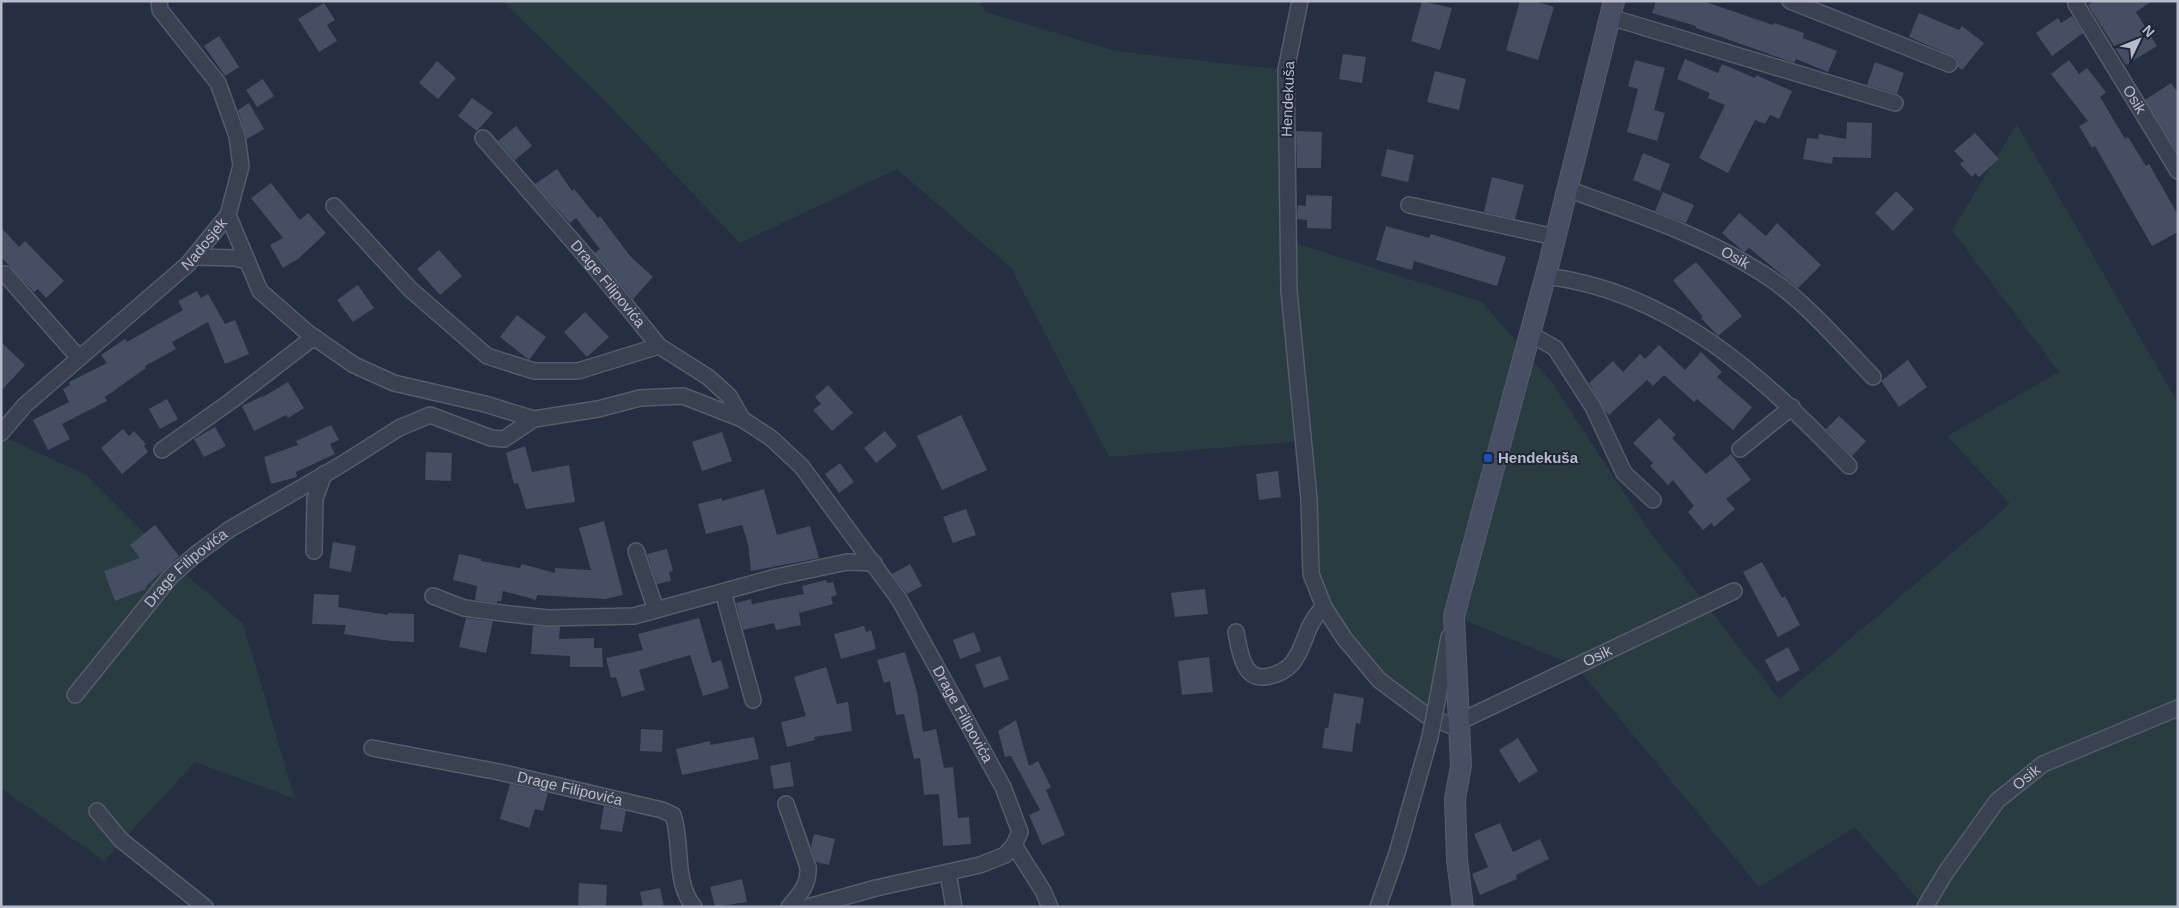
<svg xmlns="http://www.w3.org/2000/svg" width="2179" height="908" font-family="Helvetica,sans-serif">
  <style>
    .green { fill: #283c42 }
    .building { fill: #454e63 }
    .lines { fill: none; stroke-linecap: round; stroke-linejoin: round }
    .street-casing { stroke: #555c6b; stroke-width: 18 }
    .secondary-casing { stroke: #555c6b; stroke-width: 22 }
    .street { stroke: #3a4151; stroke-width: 15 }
    .secondary { stroke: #484f64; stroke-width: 20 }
    .street-bridge-casing { stroke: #555c6b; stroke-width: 18; stroke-linecap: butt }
    .street-bridge { stroke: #3a4151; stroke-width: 15 }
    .transit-dot { fill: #1a4fb4; stroke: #1f2636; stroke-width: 2 }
    .labels { text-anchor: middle; stroke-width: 4; stroke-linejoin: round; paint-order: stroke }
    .street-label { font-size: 15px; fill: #b7bccb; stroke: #1f2636 }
    .poi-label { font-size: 15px; font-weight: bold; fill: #b7bccb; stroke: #1f2636; text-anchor: start }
  </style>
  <rect width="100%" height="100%" fill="#262e41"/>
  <g class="green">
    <polygon points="502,1 980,1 986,12 1116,51 1286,70 1288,241 1482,302 1551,381 1648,529 1779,699 2010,504 1947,436 2059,372 1952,230 2017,124 2178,403 2178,907 1924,907 1855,827 1759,887 1576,666 1454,616 1426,715 1379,680 1311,574 1303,441 1109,457 1011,268 897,169 740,243 601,97"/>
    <polygon points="2,436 85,474 185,574 243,623 295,799 195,762 104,861 1,788"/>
  </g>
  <g class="building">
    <polygon points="1422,1 1452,8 1440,50 1411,41"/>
    <polygon points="1520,1 1534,1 1554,7 1538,60 1506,50"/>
    <polygon points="1656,1 1703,1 1773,25 1774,23 1804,33 1803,38 1837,51 1828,72 1796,59 1794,63 1696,28 1696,26 1652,13"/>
    <polygon points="2094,1 2152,1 2136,12 2157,46 2126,65 2088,5"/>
    <polygon points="324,3 335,20 327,25 337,41 319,52 298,19"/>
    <polygon points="1919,13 1959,30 1962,26 1984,43 1962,70 1958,67 1957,59 1953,56 1909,37"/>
    <polygon points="2072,16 2083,33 2052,56 2036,33 2058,18 2061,23"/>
    <polygon points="219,36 239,67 225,76 204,46"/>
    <polygon points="1343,54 1366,57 1362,83 1339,79"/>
    <polygon points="1685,59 1718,73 1722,64 1755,78 1756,75 1792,91 1779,119 1770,115 1765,124 1755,120 1728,173 1699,158 1725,105 1708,98 1710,93 1677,79"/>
    <polygon points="1635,60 1665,68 1654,110 1665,113 1657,141 1627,132 1638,89 1628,86"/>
    <polygon points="2069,60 2079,74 2087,68 2106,92 2100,97 2125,139 2128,137 2146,166 2149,164 2178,215 2178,232 2152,246 2095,146 2092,148 2079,126 2088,121 2051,74"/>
    <polygon points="437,61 456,78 438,99 419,83"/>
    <polygon points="1875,62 1904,73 1897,94 1867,85"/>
    <polygon points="1435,71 1466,79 1459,110 1427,102"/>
    <polygon points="263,79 274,96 257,107 246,90"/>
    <polygon points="2171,83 2178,93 2178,153 2145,100"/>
    <polygon points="472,98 493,113 477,131 458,116"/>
    <polygon points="249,103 264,129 247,139 238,110"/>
    <polygon points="1847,122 1872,123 1871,158 1833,157 1832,164 1803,159 1807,138 1818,139 1819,134 1846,139"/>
    <polygon points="516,126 532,146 515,160 498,141"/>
    <polygon points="1296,131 1322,132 1321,168 1297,168"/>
    <polygon points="1975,133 1999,159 1979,177 1975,173 1972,177 1960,164 1964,161 1954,151"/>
    <polygon points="1387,149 1414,155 1408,182 1381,176"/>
    <polygon points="1643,153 1670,164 1660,191 1633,180"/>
    <polygon points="557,169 572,191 574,189 598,218 600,216 630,256 653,277 633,299 595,253 600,249 576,218 570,223 535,184"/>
    <polygon points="1492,177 1524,185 1515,219 1484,212"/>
    <polygon points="271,183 300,220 308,213 326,233 298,259 283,268 270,245 283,238 251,198"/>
    <polygon points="1896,191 1914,209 1893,231 1875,213"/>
    <polygon points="1663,192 1694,205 1686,223 1655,211"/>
    <polygon points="1306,195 1332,196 1331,229 1307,228 1307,220 1297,219 1298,205 1306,206"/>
    <polygon points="1739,213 1766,236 1777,223 1821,265 1798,288 1749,248 1744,252 1722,233"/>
    <polygon points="1386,226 1429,238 1431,234 1506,257 1497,286 1414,261 1412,270 1376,260"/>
    <polygon points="1,227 19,247 25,241 64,281 46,298 38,289 34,292 1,257"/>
    <polygon points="439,250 462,276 440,295 417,269"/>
    <polygon points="1696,262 1742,316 1718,336 1701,318 1703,317 1673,280"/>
    <polygon points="358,285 374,308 353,322 337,300"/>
    <polygon points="197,291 201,298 208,294 225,324 235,320 249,354 225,364 208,322 172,342 176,349 145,366 146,368 105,397 107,401 62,424 70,439 48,450 33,420 69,402 63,389 70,385 69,382 107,363 101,355 125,339 127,342 183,310 178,301"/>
    <polygon points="585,312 609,337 587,357 564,332"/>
    <polygon points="517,315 546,337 529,360 500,337"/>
    <polygon points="1,342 25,365 1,391"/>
    <polygon points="1659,345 1685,370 1701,352 1722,372 1717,377 1752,407 1733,430 1697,399 1694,402 1664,375 1653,386 1647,380 1609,415 1605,411 1589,383 1613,361 1623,372 1640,354 1645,359"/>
    <polygon points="1908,360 1927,387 1899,407 1881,381"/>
    <polygon points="288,382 304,408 288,418 286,415 254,431 242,406 263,396 263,397"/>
    <polygon points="828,385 853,413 832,431 813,410 821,404 815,397"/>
    <polygon points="167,399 178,419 160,429 149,409"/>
    <polygon points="961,415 987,470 942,490 917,436"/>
    <polygon points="1839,416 1866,441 1852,456 1826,429"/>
    <polygon points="1659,418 1676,435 1672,438 1706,474 1731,454 1751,480 1726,499 1735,509 1714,527 1711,523 1703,530 1688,512 1694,506 1673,480 1668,485 1650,466 1653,463 1633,443"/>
    <polygon points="331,425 339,440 330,444 335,454 296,472 297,477 271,484 264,457 298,445 296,441"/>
    <polygon points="215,427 226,446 204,457 194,439"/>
    <polygon points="123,429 129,436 134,431 146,444 144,446 148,452 122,474 101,448"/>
    <polygon points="885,431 897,446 876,463 864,448"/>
    <polygon points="722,432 732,461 702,471 692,442"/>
    <polygon points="525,446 532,472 569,465 575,502 526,509 518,483 514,484 506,453"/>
    <polygon points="426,452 452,453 451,481 425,480"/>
    <polygon points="840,463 854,482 839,493 825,474"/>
    <polygon points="1278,471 1281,497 1259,500 1256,474"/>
    <polygon points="764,489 777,535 810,526 819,558 751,571 748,544 742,525 706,534 698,504 722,498 722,501"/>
    <polygon points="966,509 976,535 953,543 943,517"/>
    <polygon points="604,521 623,595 605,599 537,595 536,600 503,591 501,601 497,601 497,603 475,600 477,586 453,580 459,554 481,559 481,561 520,568 522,564 555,573 555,568 591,570 579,528"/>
    <polygon points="155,525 179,556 145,587 146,589 115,601 104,571 140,558 130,545"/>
    <polygon points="333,542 356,546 351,572 329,568"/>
    <polygon points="667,549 673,571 669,572 671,581 657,584 647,554"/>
    <polygon points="1762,562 1782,598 1785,596 1800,625 1778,637 1743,572"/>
    <polygon points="910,564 922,586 907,594 892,574"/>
    <polygon points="826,580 827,583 833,582 837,595 831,597 833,604 799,613 801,625 776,630 774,623 743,630 736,603 751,599 752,604 804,594 802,586"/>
    <polygon points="1205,589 1208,614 1175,617 1171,593"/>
    <polygon points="314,594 339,595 338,607 388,615 388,613 414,614 414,642 391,641 344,634 346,625 312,624"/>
    <polygon points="466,618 493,621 486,653 459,647"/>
    <polygon points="699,618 712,663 721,660 729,688 703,696 690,655 639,670 645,690 622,697 616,677 611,678 606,658 643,650 638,634"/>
    <polygon points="533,626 560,627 559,639 594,638 594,648 602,648 603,667 570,667 570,656 531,654"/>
    <polygon points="864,626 866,632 871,630 876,649 841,659 834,634"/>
    <polygon points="974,632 981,651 960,659 953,640"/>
    <polygon points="1788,647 1800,670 1777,682 1765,660"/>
    <polygon points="905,652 917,692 923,732 936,729 944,768 953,767 958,818 969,817 971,844 943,846 939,794 924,795 920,758 914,759 904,714 896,715 890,681 884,683 877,660"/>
    <polygon points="1000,656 1009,679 984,688 975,665"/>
    <polygon points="1209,657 1213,692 1182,695 1178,661"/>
    <polygon points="826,667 837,704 848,702 852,731 814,737 815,740 787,747 781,722 806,716 794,677"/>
    <polygon points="1334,693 1364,698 1360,724 1356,723 1352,752 1322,748 1325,728 1328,728"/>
    <polygon points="1016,720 1029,766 1038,761 1051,787 1046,790 1065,835 1042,845 1029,815 1040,810 1011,756 1005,757 998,731"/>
    <polygon points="641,729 663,730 662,752 640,751"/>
    <polygon points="754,737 759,759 682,775 676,749 710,741 710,745"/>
    <polygon points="1518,738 1538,771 1519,783 1499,750"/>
    <polygon points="790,762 794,786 774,789 770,766"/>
    <polygon points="510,784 548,793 543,811 535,809 529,828 500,819"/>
    <polygon points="604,806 626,811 622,832 600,829"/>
    <polygon points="1500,823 1513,852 1540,839 1549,859 1516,875 1517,879 1480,895 1472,874 1488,867 1474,834"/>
    <polygon points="814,834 835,839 829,865 816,862 811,847"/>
    <polygon points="742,879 747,902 715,907 710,887"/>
    <polygon points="579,883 607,885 606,907 578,905"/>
    <polygon points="660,888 664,907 643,907 640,892"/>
  </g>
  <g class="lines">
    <defs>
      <g id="street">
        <polyline points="1300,1 1286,70 1289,291 1309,499 1311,574 1324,607 1344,638 1379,680 1426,715 1461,730"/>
        <polyline points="1790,1 1949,64"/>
        <path id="s1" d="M2076,4L2178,171"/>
        <polyline points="1610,17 1895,103"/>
        <path id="s2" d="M483,138L589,260L659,346L708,377L729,396L742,419"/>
        <path id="s3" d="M1567,189C1637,214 1706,236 1768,277C1808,304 1840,343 1873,377"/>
        <polyline points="1409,205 1555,237"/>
        <polyline points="334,206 410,289 487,356 534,371 578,371 659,346"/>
        <path id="s4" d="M228,215L260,291L308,333L354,365L394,383L485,404L534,419L598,409L640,398L683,396L742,419L771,438L802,467L899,599L1003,787L1020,832L1014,845L1005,855L980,865L876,888L808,907"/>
        <polyline points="195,257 235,258 247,261"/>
        <polyline points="5,274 79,358"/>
        <path d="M1545,276C1672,291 1764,378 1849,466"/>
        <polyline points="1530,334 1555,348 1593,407 1624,473 1653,500"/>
        <path id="s5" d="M1,433L25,405L188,264L228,215L241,166L237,136L218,83L160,10L159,1"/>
        <polyline points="1740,449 1792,407"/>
        <polyline points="162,450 231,401 314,337"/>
        <polyline points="314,551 315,499 324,474"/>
        <polyline points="636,551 656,610"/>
        <polyline points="723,592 753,700"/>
        <polyline points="433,596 464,608 510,614 548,618 634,616 776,577 847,562 874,563"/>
        <path d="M1236,632C1239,647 1242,679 1264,677C1309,671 1297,631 1324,607"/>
        <path id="s6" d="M75,695L171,576L195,555L230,529L339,466L399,428L430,415L491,438L504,439L534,419"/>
        <polyline points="1437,702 1449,637"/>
        <path id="s7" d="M1461,721L1734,591"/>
        <path id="s8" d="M372,748L499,772L662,810L673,815C683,844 673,881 694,907"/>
        <path d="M786,804L808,867C809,885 800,894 789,907"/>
        <polyline points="97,811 121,840 205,907"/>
        <polyline points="1014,845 1043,891 1050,907"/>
        <polyline points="948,873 954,907"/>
        <polyline points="1378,907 1397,853 1430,737"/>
        <path id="s9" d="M1925,907L1946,872L1997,801L2043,764L2178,708"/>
      </g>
      <polyline id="secondary" points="1463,907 1457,860 1455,799 1461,766 1454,616 1549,263 1614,1"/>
    </defs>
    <use href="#street" class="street-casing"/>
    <use href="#secondary" class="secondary-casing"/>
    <use href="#street" class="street"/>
    <use href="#secondary" class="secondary"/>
    <defs>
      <polyline id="street-bridge" points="1430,737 1437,702"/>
    </defs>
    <use href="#street-bridge" class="street-bridge-casing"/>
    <use href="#street-bridge" class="street-bridge"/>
  </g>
  <rect class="transit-dot" x="1483" y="453" width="10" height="10" rx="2.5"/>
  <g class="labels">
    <g class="street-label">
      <text transform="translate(1288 99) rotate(-88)" y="5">Hendekuša</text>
      <text dy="5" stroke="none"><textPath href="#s1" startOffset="112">Osik</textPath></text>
      <text dy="5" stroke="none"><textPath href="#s5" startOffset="278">Nadosjek</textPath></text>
      <text dy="5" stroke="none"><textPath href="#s3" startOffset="182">Osik</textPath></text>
      <text dy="5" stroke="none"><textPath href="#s2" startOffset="192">Drage Filipovića</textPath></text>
      <text dy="5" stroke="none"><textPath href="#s6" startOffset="169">Drage Filipovića</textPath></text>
      <text dy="5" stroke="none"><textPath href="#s7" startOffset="151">Osik</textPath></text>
      <text dy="5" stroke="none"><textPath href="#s4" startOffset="978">Drage Filipovića</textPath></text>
      <text dy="5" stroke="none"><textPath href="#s9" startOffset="166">Osik</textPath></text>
      <text dy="5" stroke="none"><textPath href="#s8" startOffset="202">Drage Filipovića</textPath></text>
    </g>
    <g class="poi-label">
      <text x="1498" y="463">Hendekuša</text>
    </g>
  </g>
  <rect width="2179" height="908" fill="none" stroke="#b7bccb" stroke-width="5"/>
  <g transform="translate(2139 40) rotate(47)" stroke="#1f2636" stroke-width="4" paint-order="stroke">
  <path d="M0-4L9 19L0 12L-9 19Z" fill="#b7bccb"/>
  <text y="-8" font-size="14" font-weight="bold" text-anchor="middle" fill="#b7bccb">N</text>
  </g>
</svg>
